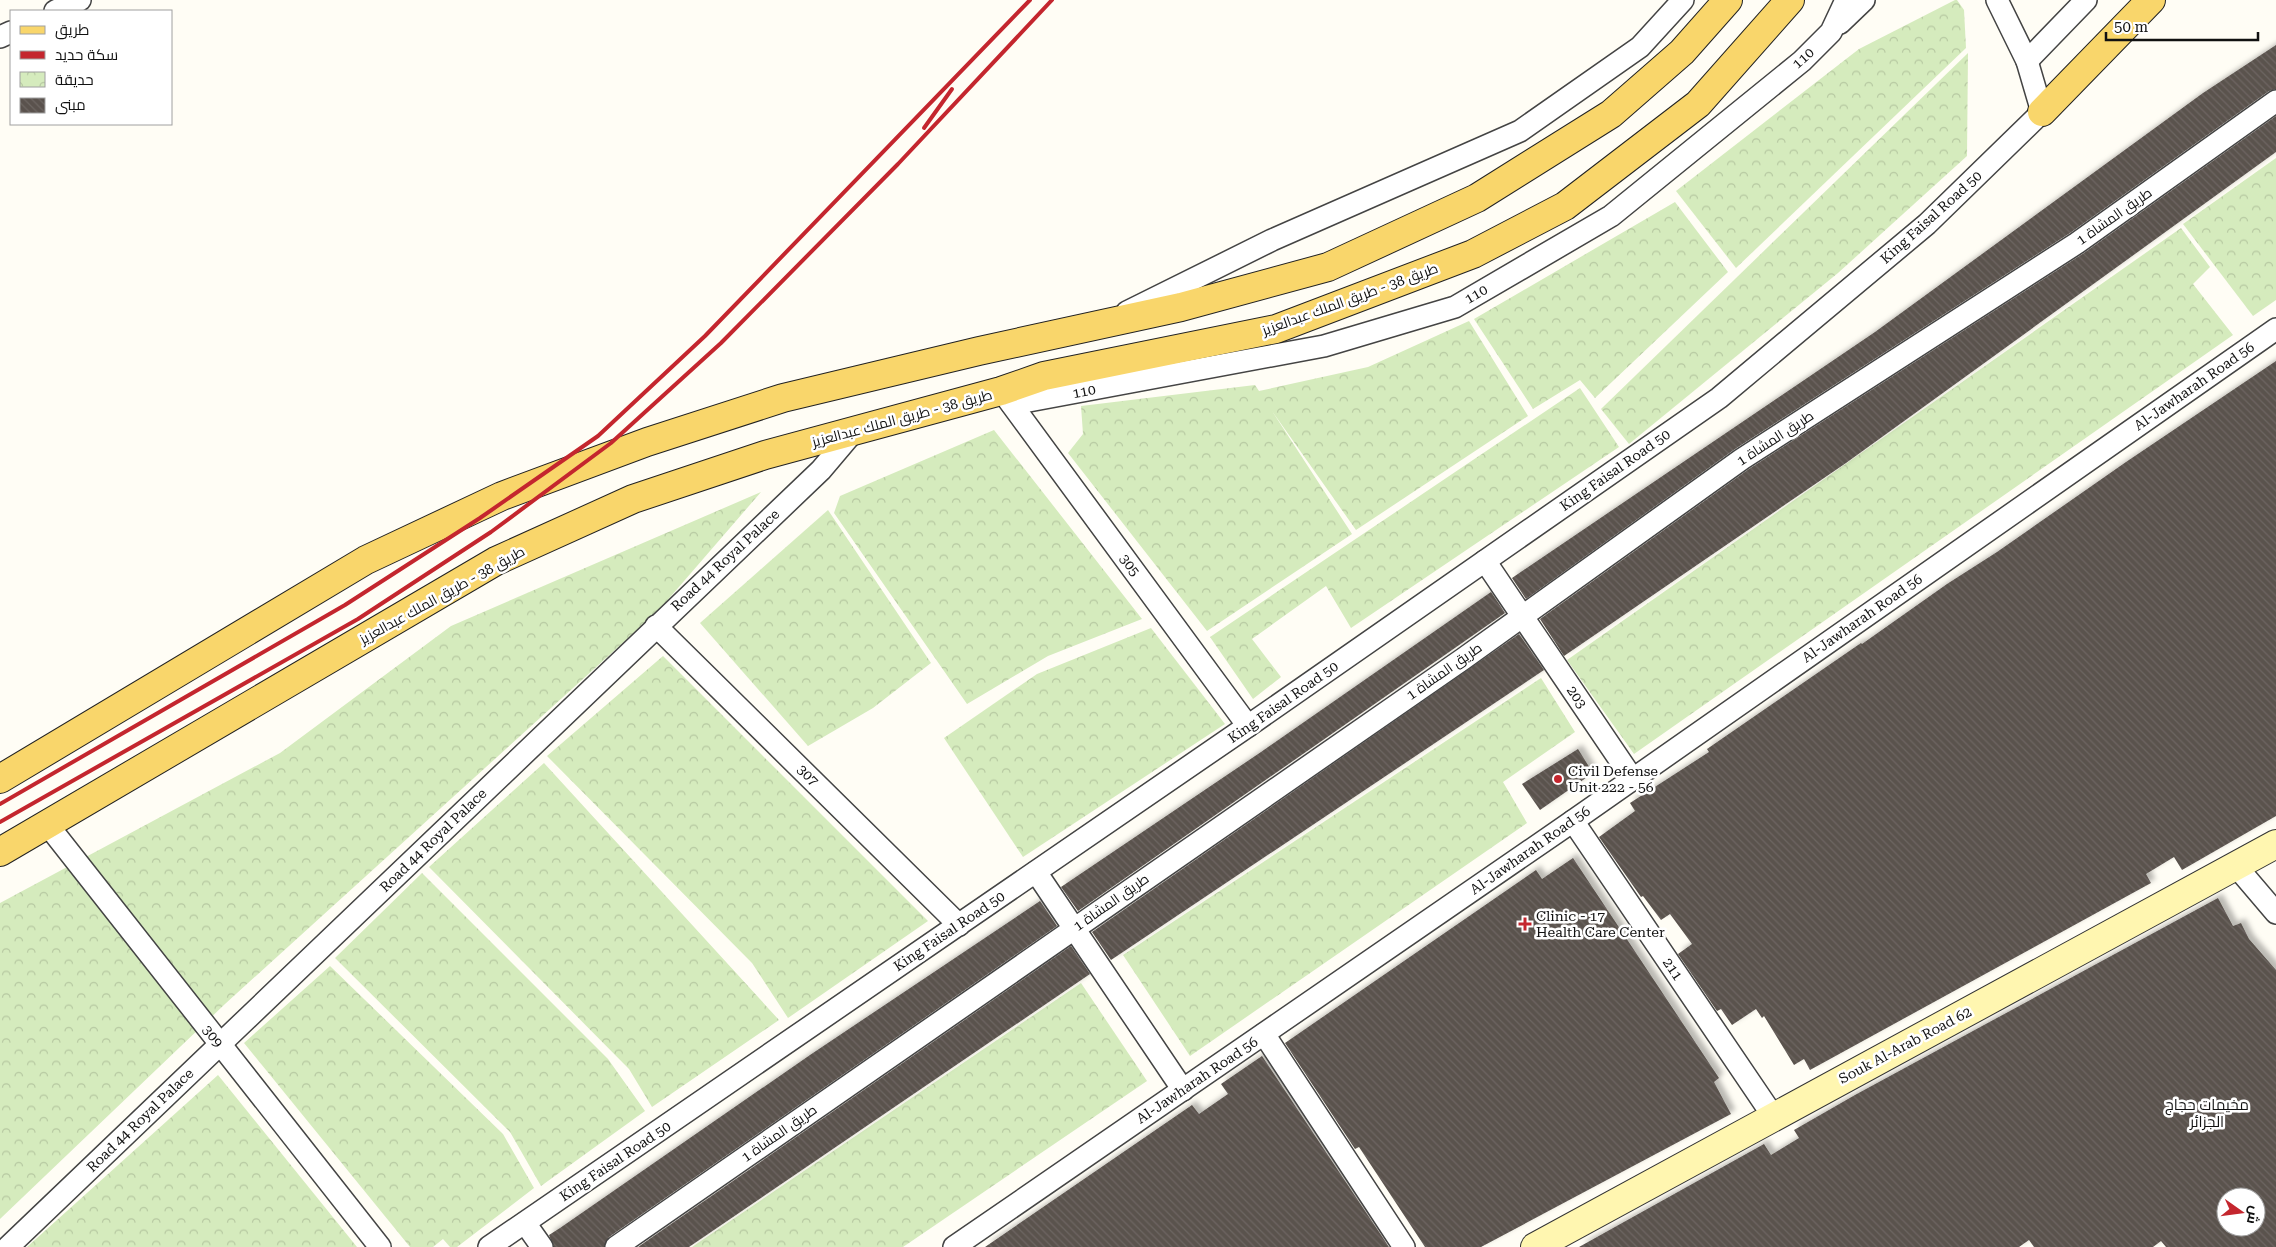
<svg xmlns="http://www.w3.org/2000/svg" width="2276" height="1247" font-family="'Roboto Serif',Cairo,serif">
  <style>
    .park { fill: url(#park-crowns) }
    .building { fill: url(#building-back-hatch); fill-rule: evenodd; filter: url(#shadow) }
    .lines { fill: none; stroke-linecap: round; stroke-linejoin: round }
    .street-casing { stroke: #444; stroke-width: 24 }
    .secondary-casing { stroke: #333; stroke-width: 30 }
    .primary-casing { stroke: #222; stroke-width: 30 }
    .street { stroke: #fff; stroke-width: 21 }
    .secondary { stroke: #fff6b0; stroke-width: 28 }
    .primary { stroke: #f9d66b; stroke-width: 28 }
    .rail { stroke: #c4262e; stroke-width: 4 }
    .poi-dot { fill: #c4262e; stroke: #fff; stroke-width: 2 }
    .labels { text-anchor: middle; stroke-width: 5; stroke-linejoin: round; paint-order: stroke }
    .street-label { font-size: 14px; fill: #111; stroke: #fff }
    .poi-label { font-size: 14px; fill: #111; stroke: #fff; text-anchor: start }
    .neighbourhood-label { font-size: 15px; fill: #111; stroke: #fff }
  </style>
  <defs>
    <pattern id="park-crowns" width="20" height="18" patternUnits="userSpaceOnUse" patternTransform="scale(1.25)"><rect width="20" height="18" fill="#d5ebbd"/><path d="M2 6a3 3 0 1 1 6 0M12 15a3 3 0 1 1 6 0" fill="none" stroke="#b6c8a1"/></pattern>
    <pattern id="building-back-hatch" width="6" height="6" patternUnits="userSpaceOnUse" patternTransform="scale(1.25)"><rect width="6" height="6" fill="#5a524d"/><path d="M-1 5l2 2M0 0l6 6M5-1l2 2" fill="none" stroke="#6d6662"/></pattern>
    <filter id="shadow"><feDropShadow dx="4.5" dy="-4.5" stdDeviation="2.5" flood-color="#0004"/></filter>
  </defs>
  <rect width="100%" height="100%" fill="#fffdf5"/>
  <g class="park">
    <polygon points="1955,0 1957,0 1964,10 1966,48 1736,268 1676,191 1859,49"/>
    <polygon points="1968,53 1967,156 1838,273 1629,444 1601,409"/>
    <polygon points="2276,158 2276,300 2253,316 2183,224"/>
    <polygon points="1675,202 1728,272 1595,398 1580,380 1533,409 1474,319"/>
    <polygon points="2181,228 2210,267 2193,284 2233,335 1634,754 1567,660"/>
    <polygon points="1469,321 1528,416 1356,530 1272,411 1352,534 1207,631 1068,453 1083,434 1081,406 1255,385 1259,391 1368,367"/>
    <polygon points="1580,388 1619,447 1351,628 1326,586 1252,639 1281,677 1253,699 1210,637"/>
    <polygon points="994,430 1142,619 1048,656 967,704 834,513 840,496"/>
    <polygon points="761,492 659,610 225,1004 0,1219 0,903 280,753 451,626"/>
    <polygon points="828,510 931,663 873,708 808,746 700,623"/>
    <polygon points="1151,628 1225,724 1023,857 944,738 1037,674"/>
    <polygon points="663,656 928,921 788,1018 752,963 547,756"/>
    <polygon points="1541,678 1575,732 1503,782 1527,823 1190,1056 1123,955"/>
    <polygon points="544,763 779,1020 652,1107 629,1069 429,867"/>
    <polygon points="422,873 608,1059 645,1111 541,1186 510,1132 335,958"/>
    <polygon points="330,966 503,1134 534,1188 457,1247 450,1247 443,1239 433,1247 410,1247 244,1043"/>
    <polygon points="1081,983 1147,1081 903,1247 692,1247"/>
    <polygon points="218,1075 357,1247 27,1247"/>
  </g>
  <g class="building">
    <polygon points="2276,45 2276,89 2269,91 2070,233 1735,449 1526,599 1512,578 1875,332 2203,93"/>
    <polygon points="2276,116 2276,152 1846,463 1564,656 1540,619 1749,469 2084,253"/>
    <polygon points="2276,361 2276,816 2182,870 2174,857 2146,874 2151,883 1810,1070 1804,1059 1794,1065 1764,1016 1762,1018 1756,1009 1732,1025 1721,1009 1717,1011 1678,954 1692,944 1670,914 1661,920 1643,896 1641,897 1599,837 1635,811 1630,803 1709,752 1707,749 1861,643 1862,644 1947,584 1997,552 2126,462"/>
    <polygon points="1491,592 1505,613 1078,911 1061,887 1261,752"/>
    <polygon points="1519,634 1544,670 1111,960 1092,932"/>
    <polygon points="1578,749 1593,773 1540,810 1522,784"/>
    <polygon points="1573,858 1719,1078 1714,1082 1731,1114 1481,1247 1425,1247 1359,1147 1355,1149 1285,1043 1536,870 1542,879"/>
    <path d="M2218,898L2233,926L2241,923L2249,939L2276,970V1247H2166L2161,1241L2153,1247H2034L2029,1240L2019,1247H1579L1764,1144L1771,1155L1799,1138L1794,1130L1855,1095ZM2226,1197H2256V1227H2226Z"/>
    <polygon points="1040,901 1057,926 609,1237 604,1247 554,1247 549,1235 560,1228 810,1055"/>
    <polygon points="1071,946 1090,974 689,1247 638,1247"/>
    <polygon points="1262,1056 1389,1247 985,1247 1192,1105 1199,1114 1228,1094 1221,1084"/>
  </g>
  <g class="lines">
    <defs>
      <g id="street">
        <polyline points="55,11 80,0"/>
        <polyline points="1840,23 1864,0"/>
        <polyline points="0,37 11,32"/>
        <polyline points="2027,61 2086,0"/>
        <polyline points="1127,312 1272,240 1520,131 1640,47 1683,0"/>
        <polyline points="1004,394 1248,726"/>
        <polyline points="1012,404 1324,346 1455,307 1611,216 1802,61 1831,32 1846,0"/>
        <polyline points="1485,561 1632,778"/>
        <polyline points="656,626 959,925"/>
        <polyline points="1573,821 1773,1116"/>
        <polyline points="47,824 380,1247"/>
        <polyline points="2236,866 2276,913"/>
        <polyline points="1036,872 1183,1090"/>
        <polyline points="1264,1034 1404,1247"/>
        <polyline points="525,1223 542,1247"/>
        <polyline points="8,1247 821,470 854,431"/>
        <polyline points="489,1247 1248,726 1719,398 1927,224 2042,112 2027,61 1997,0"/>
        <polyline points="616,1247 1463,659 1742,459 2077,243 2276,101"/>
        <polyline points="954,1247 1573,821 2276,329"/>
      </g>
      <polyline id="secondary" points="1535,1247 2276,844"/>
      <g id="primary">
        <polyline points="2042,112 2151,0"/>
        <polyline points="0,779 366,560 502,496 647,442 783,398 979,351 1181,307 1328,267 1477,198 1611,114 1682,52 1728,0"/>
        <polyline points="0,852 496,561 633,499 765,455 1001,391 1044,376 1276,329 1473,254 1565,206 1698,104 1790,0"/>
      </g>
    </defs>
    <use href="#street" class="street-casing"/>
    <use href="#secondary" class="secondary-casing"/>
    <use href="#primary" class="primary-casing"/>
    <use href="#street" class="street"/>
    <use href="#secondary" class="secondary"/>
    <use href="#primary" class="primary"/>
    <g class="rail">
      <polyline points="924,128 952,89"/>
      <polyline points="0,804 345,605 480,518 598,436 705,336 1030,0"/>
      <polyline points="0,822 358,619 491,532 611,443 721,343 898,164 1052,0"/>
    </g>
  </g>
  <g class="poi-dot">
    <circle cx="1558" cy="779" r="5"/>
    <path d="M1522.5 916.5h5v5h5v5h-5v5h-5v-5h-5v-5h5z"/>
  </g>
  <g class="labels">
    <g class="street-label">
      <text transform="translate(1803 58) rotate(-42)" y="5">110</text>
      <text transform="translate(2114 216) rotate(-35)" y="5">طريق المشاة 1</text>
      <text transform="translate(1931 217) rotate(-42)" y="5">King Faisal Road 50</text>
      <text transform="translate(1476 294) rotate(-30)" y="5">110</text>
      <text transform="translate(1350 299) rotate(-20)" y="5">طريق 38 - طريق الملك عبدالعزيز</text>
      <text transform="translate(2194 386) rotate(-35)" y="5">Al-Jawharah Road 56</text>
      <text transform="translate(1084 391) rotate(-11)" y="5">110</text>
      <text transform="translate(902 418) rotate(-15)" y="5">طريق 38 - طريق الملك عبدالعزيز</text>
      <text transform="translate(1775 438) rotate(-33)" y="5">طريق المشاة 1</text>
      <text transform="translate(1615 470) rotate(-35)" y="5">King Faisal Road 50</text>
      <text transform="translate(725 560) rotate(-43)" y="5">Road 44 Royal Palace</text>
      <text transform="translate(1130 565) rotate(54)" y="5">305</text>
      <text transform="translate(442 595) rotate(-29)" y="5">طريق 38 - طريق الملك عبدالعزيز</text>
      <text transform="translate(1862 618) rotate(-35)" y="5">Al-Jawharah Road 56</text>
      <text transform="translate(1444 671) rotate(-35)" y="5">طريق المشاة 1</text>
      <text transform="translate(1577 697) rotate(56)" y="5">203</text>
      <text transform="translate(1283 702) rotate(-35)" y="5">King Faisal Road 50</text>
      <text transform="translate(808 775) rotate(45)" y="5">307</text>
      <text transform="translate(433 840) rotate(-44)" y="5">Road 44 Royal Palace</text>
      <text transform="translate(1530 850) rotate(-35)" y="5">Al-Jawharah Road 56</text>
      <text transform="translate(1111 902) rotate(-35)" y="5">طريق المشاة 1</text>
      <text transform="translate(949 931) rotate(-34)" y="5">King Faisal Road 50</text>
      <text transform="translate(1673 969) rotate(56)" y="5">211</text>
      <text transform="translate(213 1036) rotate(52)" y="5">309</text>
      <text transform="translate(1905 1045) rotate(-28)" y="5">Souk Al-Arab Road 62</text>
      <text transform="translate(1197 1080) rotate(-34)" y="5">Al-Jawharah Road 56</text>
      <text transform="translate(140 1120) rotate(-44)" y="5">Road 44 Royal Palace</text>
      <text transform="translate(779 1133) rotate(-35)" y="5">طريق المشاة 1</text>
      <text transform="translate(615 1161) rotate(-34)" y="5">King Faisal Road 50</text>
    </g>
    <g class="poi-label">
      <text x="1568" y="776">Civil Defense<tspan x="1568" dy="16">Unit 222 - 56</tspan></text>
      <text x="1536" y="921">Clinic - 17<tspan x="1536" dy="16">Health Care Center</tspan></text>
    </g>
    <g class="neighbourhood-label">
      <text x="2207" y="1110">مخيمات حجاج<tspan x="2207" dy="17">الجزائر</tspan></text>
    </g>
  </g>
  <rect x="10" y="10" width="162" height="115" fill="#ffffff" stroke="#a0a0a0"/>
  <rect x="20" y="26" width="25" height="8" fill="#f9d66b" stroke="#a0a0a0"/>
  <text x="55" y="35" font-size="15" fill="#111111">طريق</text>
  <rect x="20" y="51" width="25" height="8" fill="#c4262e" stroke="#a0a0a0"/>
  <text x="55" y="60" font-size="15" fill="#111111">سكة حديد</text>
  <rect x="20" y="72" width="25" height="15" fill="url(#park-crowns)" stroke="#a0a0a0"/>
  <text x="55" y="85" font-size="15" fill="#111111">حديقة</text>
  <rect x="20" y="98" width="25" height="15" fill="url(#building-back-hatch)" stroke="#a0a0a0"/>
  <text x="55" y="110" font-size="15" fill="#111111">مبنى</text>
  <g transform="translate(2241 1212) rotate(104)"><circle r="24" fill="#ffffff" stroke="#a0a0a0"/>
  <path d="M0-4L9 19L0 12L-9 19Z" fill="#c4262e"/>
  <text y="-8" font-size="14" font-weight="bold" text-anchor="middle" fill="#111111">ش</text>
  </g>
  <path d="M2106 32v8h152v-8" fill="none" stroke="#111111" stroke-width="2.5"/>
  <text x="2114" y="32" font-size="15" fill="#111111" stroke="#ffffff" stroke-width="4" paint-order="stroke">50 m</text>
</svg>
